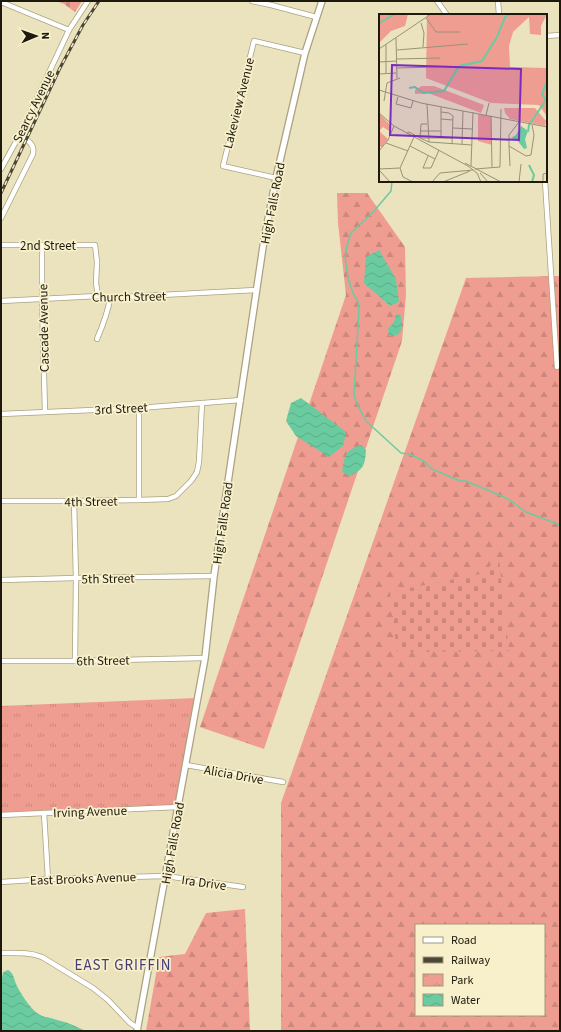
<svg xmlns="http://www.w3.org/2000/svg" width="561" height="1032" font-family="'Source Sans 3',sans-serif">
  <style>
    .forest { fill: url(#forest-firs); fill-rule: evenodd }
    .cemetery { fill: url(#cemetery-stones) }
    .park { fill: url(#park-tufts) }
    .water { fill: url(#water-waves) }
    .lines { fill: none; stroke-linecap: round; stroke-linejoin: round }
    .stream { stroke: #6acba0; stroke-width: 1.5 }
    .minor-casing { stroke: #aaa280; stroke-width: 6 }
    .tertiary-casing { stroke: #aaa280; stroke-width: 8 }
    .minor { stroke: #fff; stroke-width: 4.5 }
    .tertiary { stroke: #fff; stroke-width: 5.5 }
    .rail-casing { stroke: #4b4735; stroke-width: 3 }
    .rail { stroke: #f8efcb; stroke-width: 1.5; stroke-dasharray: 4.5; stroke-linecap: butt }
    .labels { text-anchor: middle; stroke-width: 3.5; stroke-linejoin: round; paint-order: stroke }
    .street-label { font-size: 13px; fill: #1d1a0d; stroke: #f8efcb }
    .quarter-label { font-size: 15px; letter-spacing: 1px; fill: #433b77; stroke: #f8efcb }
    .inset-river { fill: none; stroke: #6acba0; stroke-width: 2 }
    .inset-road { fill: none; stroke: #999277; stroke-width: 1 }
    .view { fill: #7b2cbf; fill-opacity: 0.15; stroke: #7b2cbf; stroke-width: 2 }
    .inset-edge { fill: none; stroke: #1d1a0d; stroke-width: 2 }
  </style>
  <defs>
    <pattern id="forest-firs" width="22" height="20" patternUnits="userSpaceOnUse"><rect width="22" height="20" fill="#f09d91"/><path d="M5 1l3.5 6h-7zM16 11l3.5 6h-7z" fill="#cd877c"/></pattern>
    <pattern id="cemetery-stones" width="16" height="16" patternUnits="userSpaceOnUse"><rect width="16" height="16" fill="#f09d91"/><path d="M2 7V4a2 2 0 0 1 4 0v3zM10 15v-3a2 2 0 0 1 4 0v3z" fill="#cd877c"/></pattern>
    <pattern id="park-tufts" width="24" height="20" patternUnits="userSpaceOnUse"><rect width="24" height="20" fill="#f09d91"/><path d="M3 7l-1-3M5 7V3M7 7l1-3M15 17l-1-3M17 17v-4M19 17l1-3" fill="none" stroke="#cd877c"/></pattern>
    <pattern id="water-waves" width="16" height="10" patternUnits="userSpaceOnUse"><rect width="16" height="10" fill="#6acba0"/><path d="M0 5q4-4 8 0t8 0" fill="none" stroke="#5bae89"/></pattern>
  </defs>
  <rect width="100%" height="100%" fill="#ebe2be"/>
  <g class="forest">
    <polygon points="337,193 367,193 405,247 406,295 402,341 264,749 200,727 346,295 338,223"/>
    <path d="M560,276V1031H281V803L466,278ZM416,925H544V1015H416Z"/>
    <polygon points="245,909 250,1031 146,1031 159,957 185,954 206,913"/>
  </g>
  <g class="cemetery">
    <polygon points="56,1 82,1 75,12 64,4"/>
    <polygon points="499,559 509,651 397,652 390,592 480,574"/>
  </g>
  <polygon class="park" points="196,698 177,806 1,815 1,706"/>
  <g class="water">
    <polygon points="379,250 396,279 399,302 390,306 364,283 366,257"/>
    <path d="M397,314L401,316C402,329 404,336 389,336L388,329C391,325 397,320 395,315Z"/>
    <polygon points="301,398 346,432 343,446 329,457 296,436 286,421 291,403"/>
    <path d="M361,445L366,450C365,465 364,469 350,476L342,472C345,456 344,451 361,445Z"/>
    <path d="M8,970C14,973 14,980 17,986C21,994 30,1008 37,1013C43,1018 50,1017 57,1020C67,1022 77,1027 86,1031H1C1,1020 0,981 3,973C4,971 6,971 8,970Z"/>
  </g>
  <g class="lines">
    <polyline class="stream" points="392,181 391,191 374,211 351,233 347,246 345,257 348,278 353,293 358,302 359,310 354,395 357,404 366,421 401,453 409,454 424,461 432,469 460,481 466,481 504,497 514,503 526,512 560,525"/>
    <defs>
      <g id="minor">
        <polyline points="252,1 271,5 316,17"/>
        <polyline points="437,1 447,15"/>
        <polyline points="498,1 499,15"/>
        <polyline points="1,2 69,30"/>
        <polyline points="546,36 560,35"/>
        <polyline points="1,169 19,136 69,30 88,1"/>
        <polyline points="276,178 223,166 254,41 305,53"/>
        <polyline points="545,181 557,367"/>
        <path d="M1,218L33,154C35,143 27,140 19,136"/>
        <polyline points="1,245 95,245 97,262 96,283 98,296"/>
        <polyline points="42,245 42,299 45,412"/>
        <polyline points="1,301 98,296 110,298 123,297 257,290"/>
        <path d="M97,339C103,325 108,313 110,298"/>
        <polyline points="1,414 139,408 241,400"/>
        <polyline points="139,500 139,408"/>
        <polyline points="1,501 74,501 139,500 168,499 176,496 191,481 197,472 199,462 202,403"/>
        <polyline points="74,501 76,578 75,661"/>
        <polyline points="1,580 76,578 214,576"/>
        <polyline points="1,661 75,661 205,658"/>
        <polyline points="186,765 283,782"/>
        <polyline points="44,813 48,879"/>
        <polyline points="1,815 178,807"/>
        <polyline points="1,882 48,879 166,876 243,887"/>
        <path d="M1,953C16,953 28,952 42,957L93,988L108,1000L130,1023L138,1028"/>
      </g>
      <polyline id="tertiary" points="137,1031 205,658 214,576 264,240 276,178 305,53 322,1"/>
    </defs>
    <use href="#minor" class="minor-casing"/>
    <use href="#tertiary" class="tertiary-casing"/>
    <use href="#minor" class="minor"/>
    <use href="#tertiary" class="tertiary"/>
    <defs>
      <polyline id="rail" points="1,193 60,68 83,25 99,1"/>
    </defs>
    <use href="#rail" class="rail-casing"/>
    <use href="#rail" class="rail"/>
  </g>
  <g class="labels">
    <g class="street-label">
      <text transform="translate(238 103) rotate(-76)" y="5">Lakeview Avenue</text>
      <text transform="translate(33 106) rotate(-64)" y="5">Searcy Avenue</text>
      <text transform="translate(272 203) rotate(-79)" y="5">High Falls Road</text>
      <text x="48" y="250">2nd Street</text>
      <text transform="translate(129 296) rotate(-1)" y="5">Church Street</text>
      <text transform="translate(43 328) rotate(-91)" y="5">Cascade Avenue</text>
      <text transform="translate(121 408) rotate(-3)" y="5">3rd Street</text>
      <text transform="translate(91 501) rotate(-1)" y="5">4th Street</text>
      <text transform="translate(222 523) rotate(-82)" y="5">High Falls Road</text>
      <text transform="translate(108 578) rotate(-1)" y="5">5th Street</text>
      <text transform="translate(103 660) rotate(-1)" y="5">6th Street</text>
      <text transform="translate(234 774) rotate(10)" y="5">Alicia Drive</text>
      <text transform="translate(90 811) rotate(-2)" y="5">Irving Avenue</text>
      <text transform="translate(172 843) rotate(-80)" y="5">High Falls Road</text>
      <text transform="translate(83 878) rotate(-2)" y="5">East Brooks Avenue</text>
      <text transform="translate(204 882) rotate(8)" y="5">Ira Drive</text>
    </g>
    <g class="quarter-label">
      <text x="123" y="970">EAST GRIFFIN</text>
    </g>
  </g>
  <g transform="translate(379 14)">
    <rect width="168" height="168" fill="#ebe2be"/>
    <path d="M0,0H29L26,12L12,17L0,29ZM48,0H168L162,12V21L151,20L150,3L134,18L130,32L131,53L168,54L167,101L160,91L112,89L47,64ZM43,72H55L105,91L102,99L49,79L36,80V76ZM125,94H156L167,107L166,112L131,105L126,99Z" fill="#f09d91"/>
    <path d="M94,60V74L86,75L83,61ZM0,99L12,112L10,117L4,113L0,117L9,125L3,133L0,132Z" fill="#f09d91"/>
    <path d="M99,100L112,102L113,131L99,127Z" fill="#f09d91"/>
    <path d="M142,112L149,117L146,125L148,134L145,135L138,126L132,124L137,121Z" fill="#6acba0"/>
    <path class="inset-river" d="M0,9L16,0M30,74L36,73L44,79L65,77L80,52L103,47L118,23L126,3L131,0M149,118L150,111L167,86L163,80L168,67M150,151L155,161L153,168"/>
    <path class="inset-road" d="M47,4L57,18H81M42,9L45,19L44,33M17,24L18,64M0,35L52,0M18,36L89,30M18,45L61,44M0,48L18,47M17,54L59,53M7,59V31M0,60L17,59M8,69L21,64M0,76L42,89L168,113M19,83L17,90L32,94L34,87M5,87L8,69M48,90L50,128L93,131M62,93V124M62,98L70,99L74,102L73,130M0,99L15,112L89,152L98,159L102,168M107,101L110,89M112,102L113,153M62,105L74,106M140,108L130,121V132L147,142L152,141L155,121L153,111M48,110H42L41,124L50,128M74,114L94,115M41,117H62M28,119L30,118L41,124H73M7,129L29,137M83,130L84,97M31,132L56,145M130,132L131,152M0,137L9,126L15,112M49,142L44,154H52L60,136M86,149L122,168M92,152L94,98M21,154L24,163L34,168M0,155L21,154L35,123M96,155L121,153L122,95M0,156L11,168M101,159L109,168M53,168L61,159L94,156M64,168L91,157M140,168L142,150M164,168V160L168,159"/>
    <path class="view" d="M13,51L142,55L140,126L11,121Z"/>
    <rect width="168" height="168" class="inset-edge"/>
  </g>
  <rect width="561" height="1032" fill="none" stroke="#1d1a0d" stroke-width="4"/>
  <rect x="415" y="924" width="130" height="92" fill="#f8efcb" stroke="#a09a7f"/>
  <rect x="423" y="937" width="20" height="6" fill="#ffffff" stroke="#a09a7f"/>
  <text x="451" y="944" font-size="12" fill="#1d1a0d">Road</text>
  <rect x="423" y="957" width="20" height="6" fill="#4b4735" stroke="#a09a7f"/>
  <text x="451" y="964" font-size="12" fill="#1d1a0d">Railway</text>
  <rect x="423" y="974" width="20" height="12" fill="url(#park-tufts)" stroke="#a09a7f"/>
  <text x="451" y="984" font-size="12" fill="#1d1a0d">Park</text>
  <rect x="423" y="994" width="20" height="12" fill="url(#water-waves)" stroke="#a09a7f"/>
  <text x="451" y="1004" font-size="12" fill="#1d1a0d">Water</text>
  <g transform="translate(36 36) rotate(88)" stroke="#f8efcb" stroke-width="3" paint-order="stroke">
  <path d="M0-3L7 15L0 10L-7 15Z" fill="#1d1a0d"/>
  <text y="-6" font-size="11" font-weight="bold" text-anchor="middle" fill="#1d1a0d">N</text>
  </g>
</svg>
